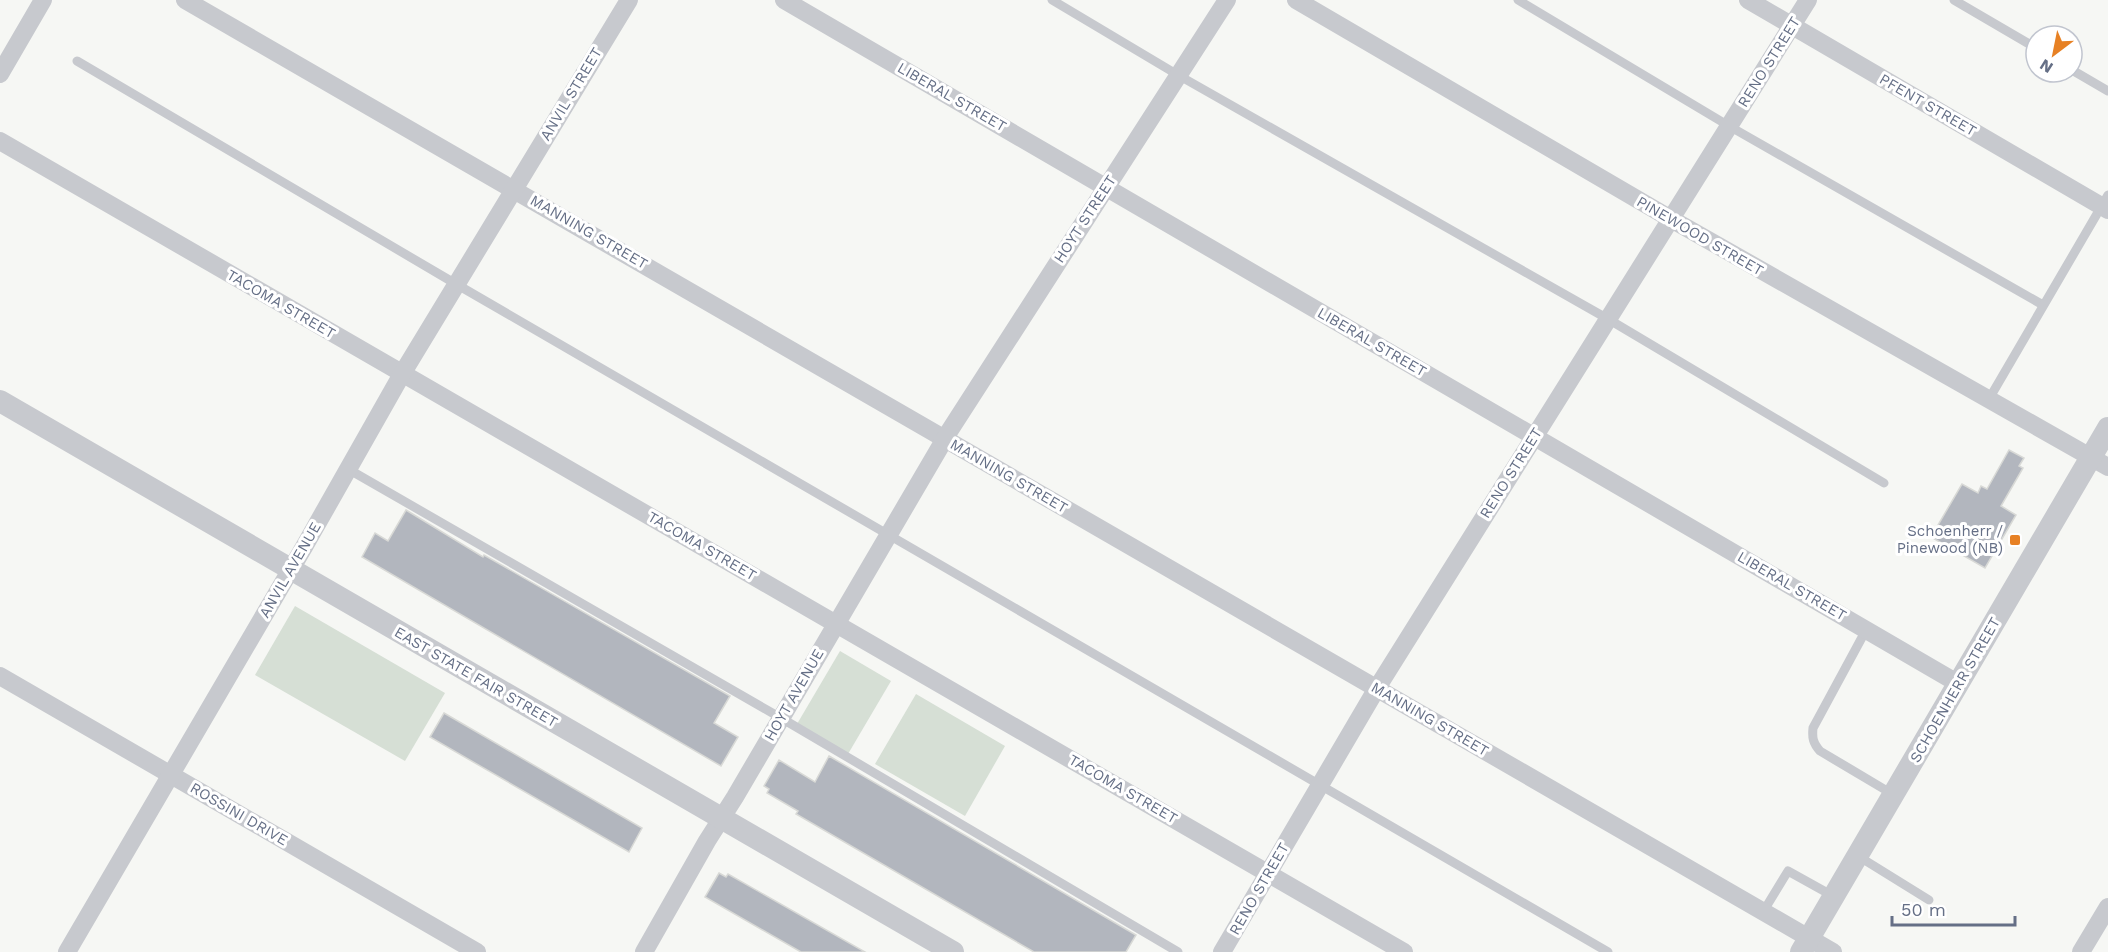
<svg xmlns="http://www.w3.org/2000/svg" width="2108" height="952" font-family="'Work Sans',sans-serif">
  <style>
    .green { fill: #d6dfd5 }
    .building { fill: #b2b6be; stroke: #d8d9d6; stroke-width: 1.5 }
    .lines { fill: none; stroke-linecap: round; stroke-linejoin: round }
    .service { stroke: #c7c9ce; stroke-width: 9 }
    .minor { stroke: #c7c9ce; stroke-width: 18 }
    .tertiary { stroke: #c7c9ce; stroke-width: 22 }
    .poi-dot { fill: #e78124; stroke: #fff; stroke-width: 2 }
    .labels { text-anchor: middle; stroke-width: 6; stroke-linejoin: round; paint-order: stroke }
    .street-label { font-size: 15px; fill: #656f86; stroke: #fff }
    .poi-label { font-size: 15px; fill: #656f86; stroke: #fff; text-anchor: end }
  </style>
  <rect width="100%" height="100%" fill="#f6f7f4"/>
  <g class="green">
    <polygon points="295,606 445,693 405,761 255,675"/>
    <polygon points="840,651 891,681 848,754 797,724"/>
    <polygon points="916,694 1005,746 965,816 875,764"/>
  </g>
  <g class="building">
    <polygon points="2009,450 2024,458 2019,466 2023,468 2001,506 2016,515 1985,568 1931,537 1962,484 1978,493 1981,486 1987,489"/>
    <polygon points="406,510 483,557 484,555 730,696 714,723 738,737 721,766 362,557 375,533 388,541"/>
    <polygon points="444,713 642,828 629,852 430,737"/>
    <polygon points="829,756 1136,935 1126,952 1034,952 796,814 798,811 767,793 769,789 764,786 779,760 815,782"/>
    <polygon points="719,873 726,877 728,874 865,952 801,952 705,897"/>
  </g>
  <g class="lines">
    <g class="service">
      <polyline points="1052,0 1178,75 1608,319 1884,483"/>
      <polyline points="1518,0 1729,126 2043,305"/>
      <polyline points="1954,0 2036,48"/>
      <polyline points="77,61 456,284 1608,952"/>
      <polyline points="2072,70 2108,91"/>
      <polyline points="1989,399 2108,195"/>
      <polyline points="348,469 781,718 1178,952"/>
      <path d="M1866,630L1813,728C1812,738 1813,743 1820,751L1894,795"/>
      <polyline points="1858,856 1929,900"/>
      <polyline points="1763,912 1788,871 1833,896"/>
    </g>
    <g class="minor">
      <polyline points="185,0 1833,952"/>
      <polyline points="784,0 1959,684"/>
      <polyline points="1296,0 1671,219 2108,467"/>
      <polyline points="1748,0 2108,210"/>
      <polyline points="0,74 43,0"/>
      <polyline points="0,141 1404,952"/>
      <polyline points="0,676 477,952"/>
      <polyline points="67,952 304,547 402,374 629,0"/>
      <polyline points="644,952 707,841 735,797 950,430 1227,0"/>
      <polyline points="1222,952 1377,688 1808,0"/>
      <polyline points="2081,952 2108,907"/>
    </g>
    <g class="tertiary">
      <polyline points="0,401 953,952"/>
      <polyline points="1801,952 2108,428"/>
    </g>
  </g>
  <rect class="poi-dot" x="2009" y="534" width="12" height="12" rx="3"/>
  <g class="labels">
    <g class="street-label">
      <text transform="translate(1769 62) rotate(-58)" y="5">RENO STREET</text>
      <text transform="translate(571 94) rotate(-59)" y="5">ANVIL STREET</text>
      <text transform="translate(952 97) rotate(30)" y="5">LIBERAL STREET</text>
      <text transform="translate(1928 105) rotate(30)" y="5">PFENT STREET</text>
      <text transform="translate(1085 219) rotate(-57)" y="5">HOYT STREET</text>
      <text transform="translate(589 232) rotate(30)" y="5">MANNING STREET</text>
      <text transform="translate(1700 236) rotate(30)" y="5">PINEWOOD STREET</text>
      <text transform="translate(281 304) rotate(30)" y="5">TACOMA STREET</text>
      <text transform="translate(1372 342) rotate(30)" y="5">LIBERAL STREET</text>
      <text transform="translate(1511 473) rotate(-58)" y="5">RENO STREET</text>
      <text transform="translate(1009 476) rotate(30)" y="5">MANNING STREET</text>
      <text transform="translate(702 546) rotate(30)" y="5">TACOMA STREET</text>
      <text transform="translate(290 570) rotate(-60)" y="5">ANVIL AVENUE</text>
      <text transform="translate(1792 586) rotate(30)" y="5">LIBERAL STREET</text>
      <text transform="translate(476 677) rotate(30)" y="5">EAST STATE FAIR STREET</text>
      <text transform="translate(1955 690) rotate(-60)" y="5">SCHOENHERR STREET</text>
      <text transform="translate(794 695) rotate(-60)" y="5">HOYT AVENUE</text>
      <text transform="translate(1430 719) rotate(30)" y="5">MANNING STREET</text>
      <text transform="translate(1123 789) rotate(30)" y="5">TACOMA STREET</text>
      <text transform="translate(239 814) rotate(30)" y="5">ROSSINI DRIVE</text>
      <text transform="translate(1259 889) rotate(-60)" y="5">RENO STREET</text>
    </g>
    <g class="poi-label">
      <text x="2003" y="536">Schoenherr /<tspan x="2003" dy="17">Pinewood (NB)</tspan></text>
    </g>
  </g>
  <g transform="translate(2054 54) rotate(212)"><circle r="28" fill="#ffffff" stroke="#c1c5cf" stroke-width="1.5"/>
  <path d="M0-4.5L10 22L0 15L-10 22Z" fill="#e78124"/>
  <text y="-9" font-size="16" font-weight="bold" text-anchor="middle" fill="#656f86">N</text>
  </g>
  <path d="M1892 916v9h123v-9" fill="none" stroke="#656f86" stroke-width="3"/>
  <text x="1901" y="916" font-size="18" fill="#656f86" stroke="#ffffff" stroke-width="4.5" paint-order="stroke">50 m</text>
</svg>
